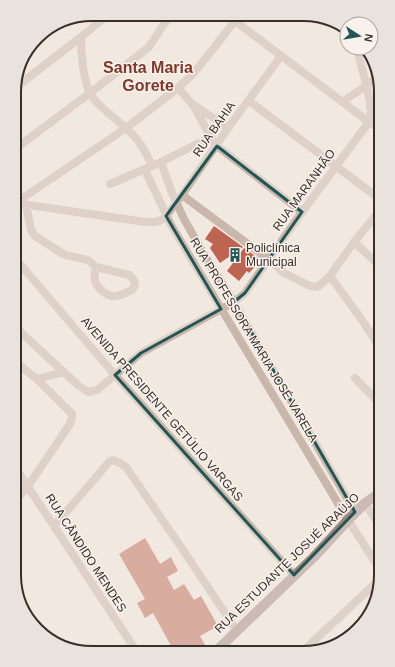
<svg xmlns="http://www.w3.org/2000/svg" width="395" height="667" font-family="Helvetica,sans-serif">
  <style>
    .building { fill: #bd6452 }
    .lines { fill: none; stroke-linecap: round; stroke-linejoin: round }
    .minor { stroke: #c9b7ac; stroke-width: 8 }
    .secondary { stroke: #9d867e; stroke-width: 10 }
    .marked { fill: none; stroke: #235656; stroke-width: 3; stroke-linejoin: round }
    .labels { text-anchor: middle; stroke-width: 3; stroke-linejoin: round; paint-order: stroke }
    .street-label { font-size: 12px; fill: #382e2b; stroke: #f9f2ec }
    .poi-label { font-size: 12px; fill: #382e2b; stroke: #f9f2ec; text-anchor: start }
    .district-label { font-size: 16px; font-weight: bold; fill: #813729; stroke: #f9f2ec }
    .rim { fill: none; stroke: #382e2b; stroke-width: 2 }
  </style>
  <rect width="100%" height="100%" fill="#f1e8e0"/>
  <g class="building">
    <polygon points="214,226 243,247 220,263 210,248 213,244 205,239"/>
    <polygon points="244,248 261,260 249,273 247,271 239,281 227,271"/>
    <polygon points="145,538 160,564 171,557 178,571 167,577 174,590 184,584 194,600 201,596 218,626 200,636 205,645 191,653 175,653 153,613 145,618 137,603 145,599 119,554"/>
  </g>
  <g class="lines">
    <g class="minor">
      <polyline points="227,15 369,122 381,129"/>
      <polyline points="341,26 347,30"/>
      <path d="M81,37C81,52 83,82 91,95C102,111 120,121 133,135C142,144 147,155 152,166"/>
      <polyline points="15,88 81,37 109,14"/>
      <polyline points="178,88 193,105 211,137 217,146 302,212"/>
      <polyline points="249,101 381,200"/>
      <polyline points="342,102 366,86 378,76"/>
      <polyline points="194,105 228,128"/>
      <polyline points="15,149 90,93 149,47 170,15"/>
      <polyline points="161,162 172,193 184,219 208,261 234,302 355,512"/>
      <polyline points="145,170 171,225 348,520 381,571"/>
      <polyline points="110,184 161,162 211,137"/>
      <polyline points="182,195 268,259 284,273 308,285 314,287 319,286 330,276 354,242 381,209"/>
      <polyline points="15,203 145,222 154,222 160,221 166,216 182,195 228,128 281,56"/>
      <polyline points="14,204 126,128 178,88 194,73 235,21"/>
      <path d="M26,205L31,230L35,236L65,255L88,260L96,267L129,275C135,280 137,284 132,290C127,292 122,295 117,296C109,298 96,288 95,280C94,276 95,271 96,267"/>
      <polyline points="354,242 381,267"/>
      <polyline points="14,257 115,375 294,575"/>
      <polyline points="330,276 362,320 381,349"/>
      <polyline points="14,326 79,386 85,390 90,392 93,391 97,390 102,386 141,353 234,302 245,293 302,212 369,122 371,115 370,101 357,48"/>
      <polyline points="355,378 381,405"/>
      <polyline points="37,379 64,372"/>
      <polyline points="14,466 54,526 137,652"/>
      <path d="M14,502L28,486L66,430C69,425 73,421 72,414L37,379L14,361"/>
      <polyline points="365,503 381,529"/>
      <polyline points="54,526 110,461 113,460 120,463 126,467 179,544 237,631"/>
      <polyline points="301,653 380,579 381,577"/>
    </g>
    <polyline class="secondary" points="214,653 314,557 348,520 365,503 381,492"/>
  </g>
  <path d="M0 0H395V667H0ZM217,146L302,212L245,293L234,302L355,512L294,575L115,375L141,353L221,309L166,216Z" fill="#f1e8e0" fill-opacity=".55" fill-rule="evenodd"/>
  <path class="marked" d="M217,146L302,212L245,293L234,302L355,512L294,575L115,375L141,353L221,309L166,216Z"/>
  <defs>
    <symbol id="building-bare" viewBox="-9 -9 18 18"><path d="M-4-6H4V6H1V3H-1V6H-4ZM-2.5-4.3h1.7v1.8h-1.7ZM.8-4.3h1.7v1.8H.8ZM-2.5-1h1.7V.8h-1.7ZM.8-1h1.7V.8H.8Z" fill="#235656" stroke="#f9f2ec" stroke-width="2.5" paint-order="stroke"/></symbol>
  </defs>
  <g fill-rule="evenodd">
    <use href="#building-bare" x="225" y="245" width="20" height="20"/>
  </g>
  <g class="labels">
    <g class="street-label">
      <text transform="translate(214 129) rotate(-55)" y="4">RUA BAHIA</text>
      <text transform="translate(304 190) rotate(-54)" y="4">RUA MARANHÃO</text>
      <text transform="translate(254 340) rotate(59)" y="4">RUA PROFESSORA MARIA JOSÉ VARELA</text>
      <text transform="translate(162 409) rotate(49)" y="4">AVENIDA PRESIDENTE GETÚLIO VARGAS</text>
      <text transform="translate(86 553) rotate(57)" y="4">RUA CÂNDIDO MENDES</text>
      <text transform="translate(287 563) rotate(-44)" y="4">RUA ESTUDANTE JOSUÉ ARAÚJO</text>
    </g>
    <g class="poi-label">
      <text x="246" y="252">Policlínica<tspan x="246" dy="14">Municipal</tspan></text>
    </g>
    <g class="district-label">
      <text x="148" y="73">Santa Maria<tspan x="148" dy="18">Gorete</tspan></text>
    </g>
  </g>
  <path d="M0 0H395V667H0ZM92 21H303A71 71 0 0 1 374 92V575A71 71 0 0 1 303 646H92A71 71 0 0 1 21 575V92A71 71 0 0 1 92 21Z" fill="#eae2dd" fill-rule="evenodd"/>
  <path class="rim" d="M92 21H303A71 71 0 0 1 374 92V575A71 71 0 0 1 303 646H92A71 71 0 0 1 21 575V92A71 71 0 0 1 92 21Z"/>
  <g transform="translate(359 36) rotate(102)"><circle r="19" fill="#f9f2ec" stroke="#aca49f"/>
  <path d="M0-3L7 15L0 10L-7 15Z" fill="#235656"/>
  <text y="-6" font-size="11" font-weight="bold" text-anchor="middle" fill="#382e2b">N</text>
  </g>
</svg>
